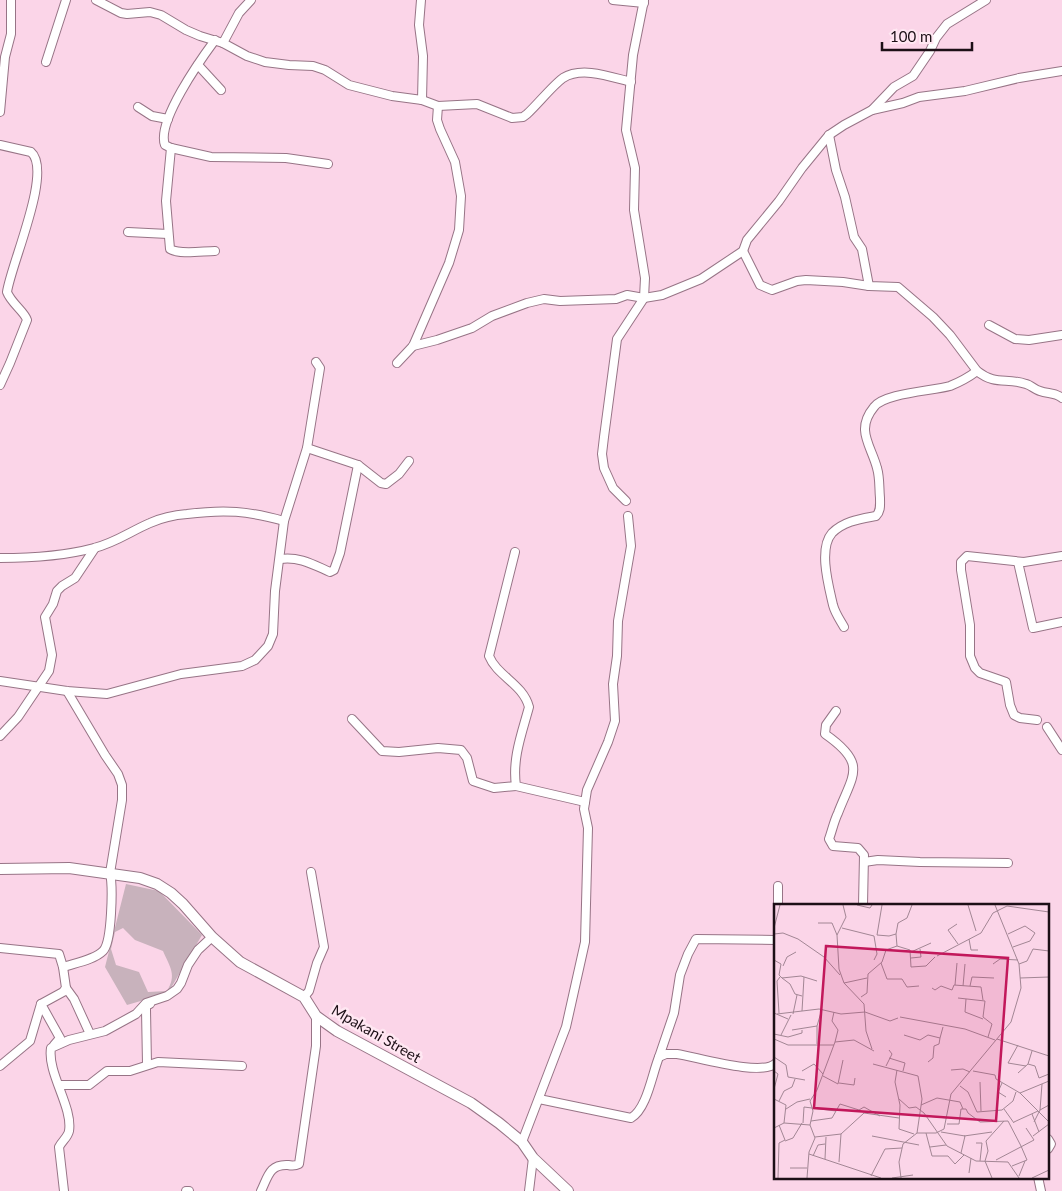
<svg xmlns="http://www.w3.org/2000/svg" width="1062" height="1191" font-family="Lato,sans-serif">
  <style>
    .green { fill: #c8b2bc; fill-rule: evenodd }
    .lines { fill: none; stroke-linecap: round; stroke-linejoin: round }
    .street-casing { stroke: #977486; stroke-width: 10 }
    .secondary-casing { stroke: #977486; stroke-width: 12 }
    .street { stroke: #fff; stroke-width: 8 }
    .secondary { stroke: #fff; stroke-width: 10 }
    .labels { text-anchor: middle; stroke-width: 5; stroke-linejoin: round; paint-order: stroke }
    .street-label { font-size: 15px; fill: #1c0f16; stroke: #ffe7f2 }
    .inset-road { fill: none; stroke: #a28694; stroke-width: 1 }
    .view { fill: #c2185b; fill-opacity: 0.15; stroke: #c2185b; stroke-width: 2.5 }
    .inset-edge { fill: none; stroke: #1c0f16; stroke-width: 2.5 }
  </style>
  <rect width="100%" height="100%" fill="#fbd5e8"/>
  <path class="green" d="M126,884L159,891L202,935L168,993L127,1005L105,967ZM123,928L135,940L163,951C170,967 177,975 167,991L148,992L139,972L116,965L111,949L115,932Z"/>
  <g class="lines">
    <defs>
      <g id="street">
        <path d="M96,0L121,13L127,14L150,12L161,15L186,30L200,36L223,43L247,56L265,62L289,65L313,66L325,70L349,85L392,96L422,100L438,106L477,104L512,118L523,117L527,114C537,105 553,85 563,78C582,66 611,77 631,82"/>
        <polyline points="421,0 419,25 423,56 422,100"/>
        <polyline points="613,0 644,3"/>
        <path d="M215,40C201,59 156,122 165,145L171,148L211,157L286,158L328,164"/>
        <polyline points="223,43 239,13 251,0"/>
        <polyline points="46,62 66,0"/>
        <polyline points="198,65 221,90"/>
        <polyline points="138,107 152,116 168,119"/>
        <polyline points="872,110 894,87 913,76 930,51 936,38 947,24 986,0"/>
        <polyline points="0,112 5,57 11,34 11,0"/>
        <polyline points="829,135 836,170 845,197 854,237 862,249 869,286"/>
        <path d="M0,145L31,152C53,171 11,264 7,292C11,303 25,312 27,320L10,363L0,385"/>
        <path d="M171,148L166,201L170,249C179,255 203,251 215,251"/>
        <polyline points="128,232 168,234"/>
        <path d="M743,251L760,285L772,290L797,281L806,280L843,282L869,286L898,287L933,317L950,335L977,371C996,386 1006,377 1026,384C1031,385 1035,390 1040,391C1048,394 1055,392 1062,398"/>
        <polyline points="989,325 1015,339 1029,340 1062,335"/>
        <polyline points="413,346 437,340 472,328 492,316 527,303 544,299 560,301 616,299 627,295 644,298 662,295 701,279 743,251 747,240 779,201 802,168 829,135 844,125 872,110 903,103 919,97 965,91 1019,78 1062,71"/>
        <polyline points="397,363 413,346 449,263 459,230 461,196 455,162 440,129 437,120 438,106"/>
        <polyline points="307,448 358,465 381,483 386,484 399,474 409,461"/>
        <polyline points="626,501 613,488 604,468 602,454 604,437 617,339 644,298 645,278 634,210 635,168 626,130 633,55 644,0"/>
        <path d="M515,552L489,656C497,676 523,684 529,707C522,733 512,758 516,786L585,802"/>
        <path d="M0,558C31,558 64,556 94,548C115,543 131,531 150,523C161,518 174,515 187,514C226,509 247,511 284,521"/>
        <path d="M280,559C299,556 314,565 330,572L334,570L340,553L358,465"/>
        <polyline points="1018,562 1033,628 1062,622"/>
        <path d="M844,627C840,620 835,613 833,605C829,587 818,549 832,533C844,521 860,519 876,516C881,511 880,505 880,498C879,488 880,478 877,468C871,445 855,430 874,407C884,393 933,391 950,386C960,382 969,377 977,371"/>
        <polyline points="0,681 67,691 107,694 181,674 242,666 255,660 268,646 273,634 275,591 284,521 307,448 320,368 316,362"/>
        <path d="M836,711L826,725L825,734C868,764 853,774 838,813C834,821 832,831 829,839L833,846L858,848L864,855L863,905"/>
        <polyline points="352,719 382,751 399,752 438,748 461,750 467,758 473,781 494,788 516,786"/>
        <polyline points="1037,720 1020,718 1014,715 1010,705 1006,682 980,673 975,668 970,656 970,625 961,570 961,562 967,556 1024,562 1062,556"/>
        <polyline points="1047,727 1062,750"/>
        <polyline points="0,736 18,717 49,671 52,655 45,617 53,604 57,591 62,586 75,578 95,548"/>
        <polyline points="864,862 878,860 920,862 1008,863"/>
        <polyline points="778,886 778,905"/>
        <polyline points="0,948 59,954 63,967 66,988 63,992 41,1004 60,1038 54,1045"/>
        <path d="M63,967C75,963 94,960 103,951C112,942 113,886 110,873L122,800V785L118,774L105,755L67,691"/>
        <polyline points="66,988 74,999 90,1034"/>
        <polyline points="304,997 309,991 317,963 324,947 311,872"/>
        <polyline points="659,1057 674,1013 680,975 688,954 696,939 776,940"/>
        <polyline points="147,1064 146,1010 146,1006 150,1004"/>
        <polyline points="0,1066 30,1041 41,1004"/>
        <polyline points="59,1085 89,1085 107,1071 130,1071 158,1062 242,1066"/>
        <path d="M539,1099L631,1118C647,1109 652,1074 659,1057L666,1054H677C697,1057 762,1077 776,1063"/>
        <polyline points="1048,1139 1051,1144 1048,1149"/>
        <polyline points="522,1142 566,1027 585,942 588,828 584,809 587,790 608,742 615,721 613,684 617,656 618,621 631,546 628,516"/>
        <polyline points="1038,1177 1041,1191"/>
        <path d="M64,1191L59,1147C62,1141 68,1137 69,1131C73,1107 47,1073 51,1048L69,1040L105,1031L136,1014L146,1003L167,996L177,989L181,983L188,965L198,950L212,937"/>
        <polyline points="186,1191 189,1191"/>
        <path d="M261,1191C268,1177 269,1164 288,1165C293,1166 295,1166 299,1164L316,1046V1016"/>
        <polyline points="529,1191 533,1158"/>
      </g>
      <polyline id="secondary" points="0,869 69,868 140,878 157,884 171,893 183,904 212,937 240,962 304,997 316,1016 337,1031 471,1103 499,1123 522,1142 533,1158 568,1191"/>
    </defs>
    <use href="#street" class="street-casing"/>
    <use href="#secondary" class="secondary-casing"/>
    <use href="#street" class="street"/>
    <use href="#secondary" class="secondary"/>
  </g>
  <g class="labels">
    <g class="street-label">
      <text transform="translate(376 1034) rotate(30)" y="5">Mpakani Street</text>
    </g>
  </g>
  <g transform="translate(774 904)">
    <rect width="275" height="275" fill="#fbd5e8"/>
    <path class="inset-road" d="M69,1L72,13L63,31L65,65L70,79L90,100L92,127L98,145M83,1L96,4L98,1M108,1L103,31L115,32L122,30L124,19L133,14L138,1M194,1L202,27M44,19H58L63,31M183,20L174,26L184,40M0,24L6,1M68,24L100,32L103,50L100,56M0,30L9,29L24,35L50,53L66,71M234,30L251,22L261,29L256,37L239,43M195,35L197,46H204M123,42L136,46L137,63L152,62L161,53M137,48L157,39M163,52L207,29L219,9L233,2L275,8M137,54L147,53L146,45M0,56L7,60L5,71L8,74L27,72L43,77M107,59L113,75H128L133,83L145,82M219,60L226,55L244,56M245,60L253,57L259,45L275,47M9,62L13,53L22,48M8,74L16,80L21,90L28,92M246,74L275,73M70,79L93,74M181,81L183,59M189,82L191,60M196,82L198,73L220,74M158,84L161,86L167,82L178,86L180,81L207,83L209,96M87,93L93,89L94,70L108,58L112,46L123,42L122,30M184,94L211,97L209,113L218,120L214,133M192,95L191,108L209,115M28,107L30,73M0,109L14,115M5,109L3,77L6,73M3,110L45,105L67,110L91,108L116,117L124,114M19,110L23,91M126,113L191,125L221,136M18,126L43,122M0,130L14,133L28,129V126M7,131L17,111M130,131L146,136L154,131L166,134L169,123M0,135L14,141H60M223,135L275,152M61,138L80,136L100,147M43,140V122L48,105M244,141L234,159L252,162M0,153L12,161L14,173L31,176M115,154L131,159L129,167M154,158L159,154L160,142L165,140L166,134M99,160L144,172L148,195L143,229M254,160L261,162L265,174L275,170M112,162L118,150L115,146M123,166L121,178L126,201L125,225L140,230M177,166L189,165L196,168M0,167L4,170L0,185M28,167L40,160L49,170M199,167L221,171L222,175L246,189L275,218M244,169L254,160L258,147M49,172L64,180L69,156M206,178L207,207M65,179L80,181L81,174M228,179L224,188L232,193M186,182L194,188L203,208L228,206L239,197L242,188M246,189L275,177M0,195L12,201L10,219M125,195L135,204L142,203L150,209L173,242L202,257L234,258L245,274M5,197L10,187L18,183L21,175M147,201L163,194L186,198L189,205M12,205L23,198L36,195M230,205L240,219M266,206L268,180M194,209L206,218L234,217L247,242M258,210L265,228M153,212L173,214M37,217L58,214L66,200L85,206L90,203L106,212M240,218L264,207M260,218L266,206L275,201M29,219L30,203L62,207M173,220H185L187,205H192L194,209M0,224L10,219L36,221M167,228L191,232L187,249M152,229L158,252H174L181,260L190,251M98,232L145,241M190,232L218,228M259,232L275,220M41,233L67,230L90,209L125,214M11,237L19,234L28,219M202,239H208L206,257M156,243L172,241M35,250L107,274M39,252L44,241L51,240M51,255L52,233M222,256L260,236L252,224M65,258L67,230M238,262L253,256L247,242M16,264H33M195,269L197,254M97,272L111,245L128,244M245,272L251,257M4,274L5,239L11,236L5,221M33,274L35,248L41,234L36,221L39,207L36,197L43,186L61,138L64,126L58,117L60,108M118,274L139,271M127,274L125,258L129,240L143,229H162L170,225L177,190L237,118L247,84L245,60L221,1M218,274L211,257L214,247L212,237L230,217M258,274L275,266"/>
    <path class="view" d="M52,42L234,54L222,217L40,204Z"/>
    <rect width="275" height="275" class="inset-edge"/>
  </g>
  <path d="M882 42v8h90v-8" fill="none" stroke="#1c0f16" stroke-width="2.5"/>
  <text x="890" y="42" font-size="15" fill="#1c0f16" stroke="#ffe7f2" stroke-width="4" paint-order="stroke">100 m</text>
</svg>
